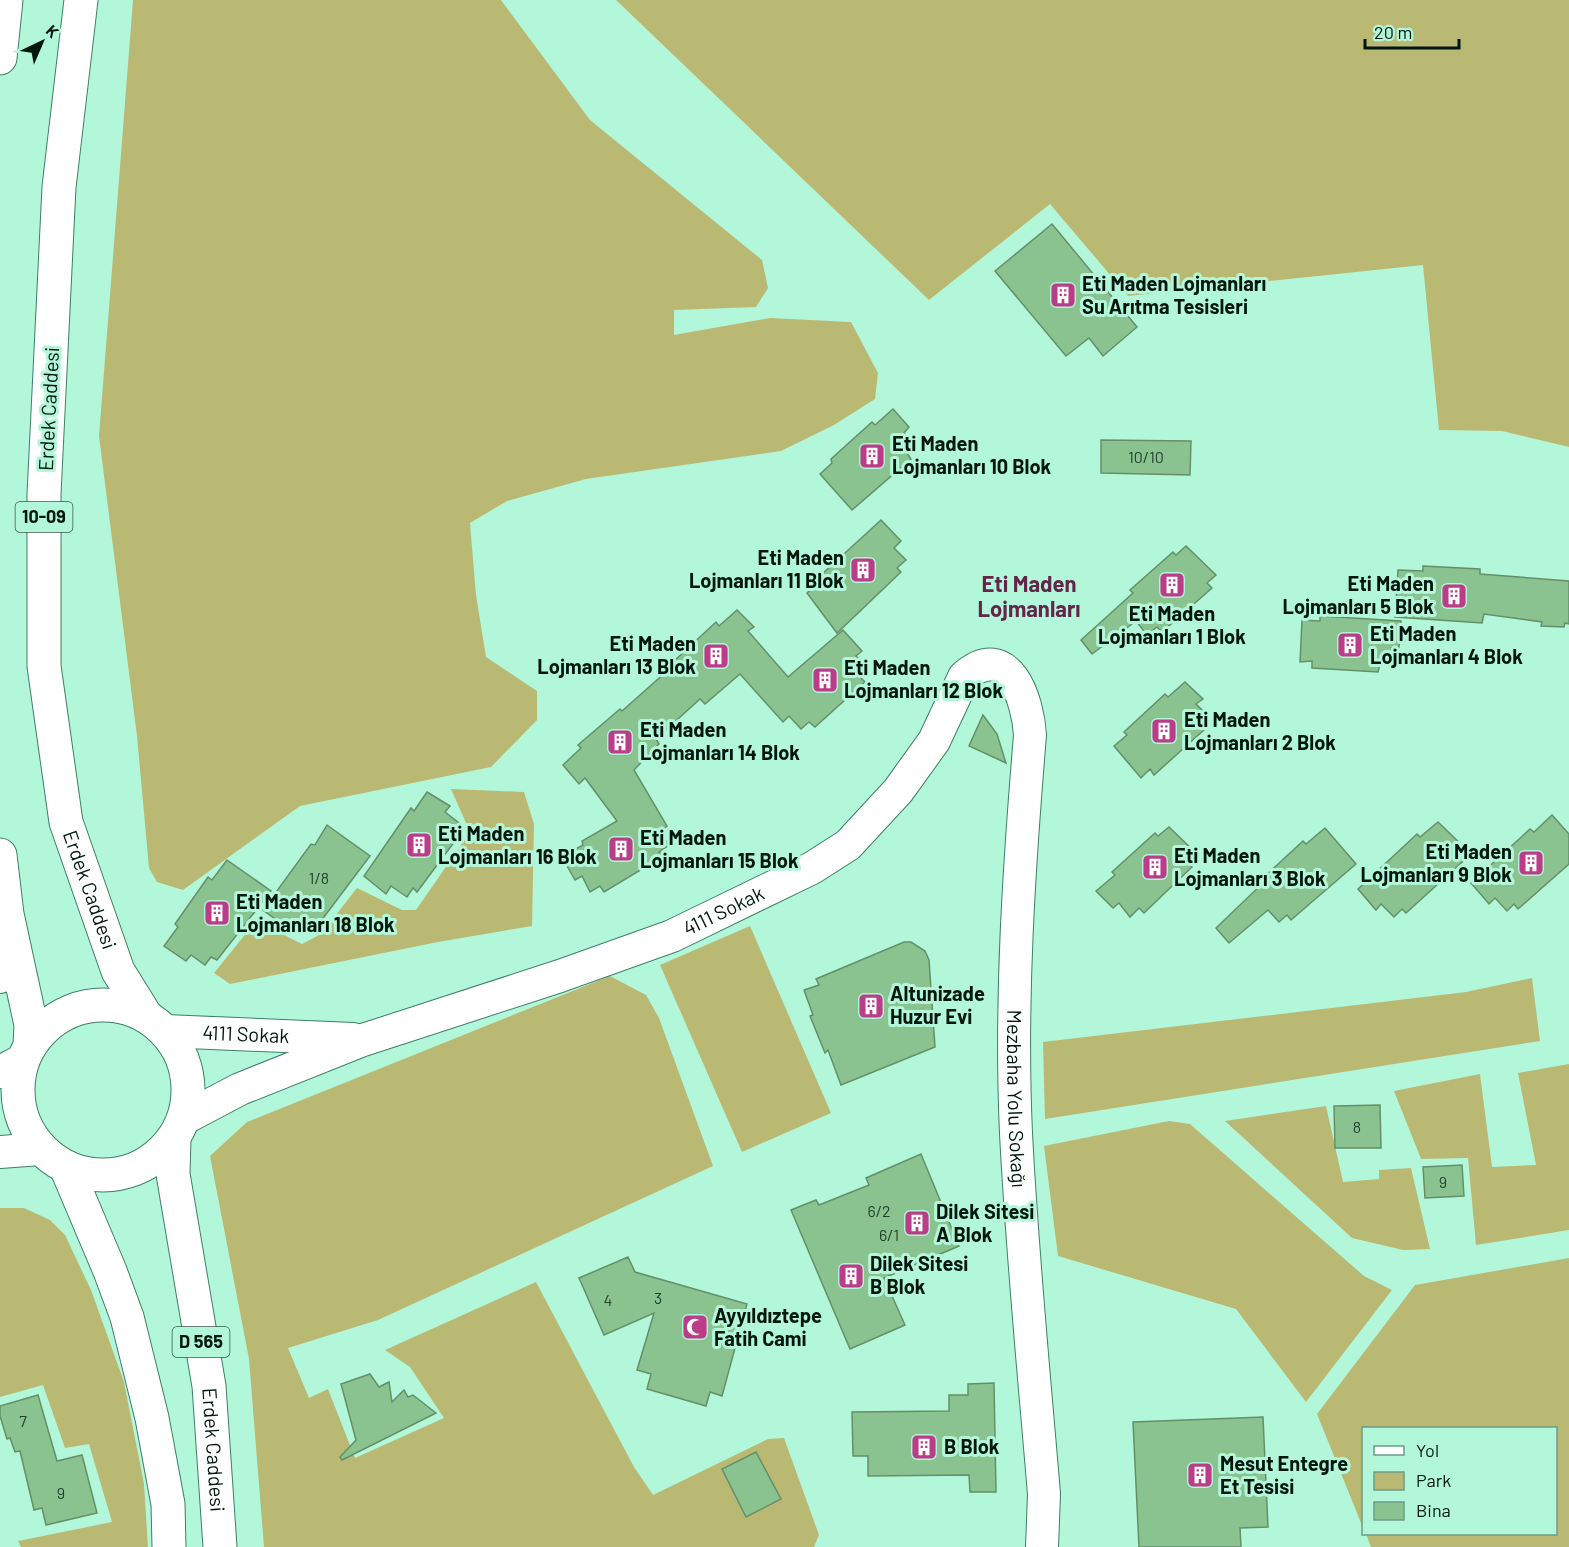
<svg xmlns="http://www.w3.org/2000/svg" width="1569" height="1547" font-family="Barlow,sans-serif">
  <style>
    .green { fill: #bab974 }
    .building { fill: #8ac290; stroke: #649068; stroke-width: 1.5 }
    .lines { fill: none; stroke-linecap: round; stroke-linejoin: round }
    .minor-casing { stroke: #3e7f67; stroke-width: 34 }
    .major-casing { stroke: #3e7f67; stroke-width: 35 }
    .highway-casing { stroke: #3e7f67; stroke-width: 35 }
    .minor { stroke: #fff; stroke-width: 32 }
    .major { stroke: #fff; stroke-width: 33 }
    .highway { stroke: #fff; stroke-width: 33 }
    .labels { text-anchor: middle; stroke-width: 6; stroke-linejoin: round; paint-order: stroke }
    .number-label { font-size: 16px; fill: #22422e }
    .shield { fill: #b3f7db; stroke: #365a4c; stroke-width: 1.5 }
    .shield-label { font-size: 18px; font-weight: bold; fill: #00170e }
    .poi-label { font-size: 20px; font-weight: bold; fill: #00170e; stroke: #b3f7db; text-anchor: start }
    .street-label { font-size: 20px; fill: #00170e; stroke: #b3f7db }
    .quarter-label { font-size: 22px; font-weight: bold; fill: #632549; stroke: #b3f7db }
  </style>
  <rect width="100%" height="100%" fill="#b3f7db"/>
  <g class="green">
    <polygon points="133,0 501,0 590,120 762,260 768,288 756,307 674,310 674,335 770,318 851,322 878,373 875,399 834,425 781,451 586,479 507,501 470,523 476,595 486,657 537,691 537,720 491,767 300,806 183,890 157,882 149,868 137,736 99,436"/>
    <polygon points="616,0 1569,0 1569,447 1502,431 1439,430 1423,265 1128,296 1050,204 929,300"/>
    <polygon points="451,789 524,792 534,824 532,926 438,942 230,984 214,973 256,921 302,944 321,934 357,888 402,910 416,910 470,832"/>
    <polygon points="750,926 831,1113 742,1152 660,965"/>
    <polygon points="610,976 646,995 659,1018 713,1166 378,1320 288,1348 309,1398 328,1389 355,1458 444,1418 410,1367 385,1350 536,1282 634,1467 653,1495 768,1439 784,1438 819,1535 814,1547 264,1547 249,1359 210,1156 247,1122"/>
    <polygon points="1532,978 1540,1041 1045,1119 1043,1042 1466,992"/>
    <polygon points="1569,1064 1569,1230 1476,1245 1468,1158 1421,1159 1394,1091 1480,1074 1492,1167 1536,1165 1518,1073"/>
    <polygon points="1326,1106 1343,1182 1379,1179 1379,1170 1411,1168 1430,1249 1403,1250 1352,1238 1225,1121"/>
    <polygon points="1169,1121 1190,1124 1364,1276 1392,1290 1306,1402 1236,1309 1058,1256 1044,1146"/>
    <polygon points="0,1208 24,1208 50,1220 65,1235 91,1290 124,1382 144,1484 148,1547 21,1547 18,1541 112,1522 89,1444 65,1448 43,1385 0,1397"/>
    <polygon points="1569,1258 1569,1547 1371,1547 1366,1534 1556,1534 1556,1428 1364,1428 1363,1528 1317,1414 1415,1285"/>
  </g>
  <g class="building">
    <polygon points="1052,224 1137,327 1103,356 1089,338 1066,356 995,271"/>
    <polygon points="893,409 909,427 904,433 915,446 907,453 911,459 852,510 820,474 832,463 831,459 872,422 875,425"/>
    <polygon points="1101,440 1191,441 1190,475 1101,473"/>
    <polygon points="881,520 901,541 894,548 906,560 897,568 901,572 837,633 807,593 824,576 822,574"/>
    <polygon points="1186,546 1216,575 1207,583 1212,588 1162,632 1157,627 1147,635 1136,621 1092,654 1081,640 1133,593 1130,590 1173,552 1176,555"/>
    <polygon points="1423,566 1480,569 1480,574 1569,581 1569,624 1565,623 1564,627 1541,626 1542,622 1484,614 1482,623 1395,617 1398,570 1423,571"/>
    <polygon points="737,610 754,627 748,631 788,677 843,630 862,651 856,656 869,670 860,677 865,682 815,727 809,722 801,729 789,716 783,722 740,674 705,704 700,699 656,739 659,744 634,770 667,826 660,832 669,845 659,852 664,856 604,892 600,886 590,892 582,876 575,880 562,857 583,845 582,841 617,821 585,778 579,784 563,765 581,748 578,745 620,709 622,711 676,663 674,661 716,622 719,626"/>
    <polygon points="1320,616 1401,621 1399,647 1391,648 1391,665 1380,664 1378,672 1312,668 1312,661 1300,662 1302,620 1320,621"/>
    <polygon points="1185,682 1203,699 1196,704 1209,717 1200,725 1204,730 1154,775 1150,769 1141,778 1114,746 1127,735 1124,732 1165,694 1168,697"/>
    <polygon points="983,715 997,734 1006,763 969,746"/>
    <polygon points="427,792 450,806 445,812 459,823 453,831 458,837 417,892 413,888 407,897 391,886 386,894 364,876 411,808 414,811"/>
    <polygon points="1552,815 1569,834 1569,864 1518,909 1514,904 1507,911 1495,898 1489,904 1471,883 1530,829 1534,832"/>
    <polygon points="1438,822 1471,854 1406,913 1402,909 1394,917 1381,904 1376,910 1358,889 1417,834 1420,837"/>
    <polygon points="327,825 370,856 318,925 312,922 306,931 291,921 286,927 263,910 311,844 315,845"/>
    <polygon points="1169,827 1199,856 1189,864 1192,867 1144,913 1139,908 1130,917 1119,903 1113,908 1096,891 1115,875 1112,872 1155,833 1158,836"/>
    <polygon points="1325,828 1356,864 1291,920 1287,915 1279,922 1268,910 1229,943 1216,928 1264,882 1262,879 1303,841 1306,844"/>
    <polygon points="227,860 271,891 217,960 211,957 205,965 191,955 186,961 164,946 178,927 175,924 208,877 212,880"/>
    <polygon points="904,942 911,942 925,951 929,960 935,1047 841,1085 828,1050 825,1053 810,1016 813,1015 804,990 819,985 816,979"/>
    <polygon points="1380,1105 1381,1148 1335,1148 1334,1106"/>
    <polygon points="921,1154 959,1246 884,1278 905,1325 850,1349 791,1210 816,1200 819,1205 869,1185 866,1178"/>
    <polygon points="1462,1165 1464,1196 1425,1198 1423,1167"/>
    <polygon points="628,1257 635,1272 747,1304 722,1396 710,1392 706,1406 647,1389 651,1374 637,1370 654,1313 604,1335 579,1278"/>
    <polygon points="370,1374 379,1387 389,1382 392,1402 404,1390 408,1397 413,1395 436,1413 342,1460 340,1457 356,1440 341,1384"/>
    <polygon points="994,1383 996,1492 970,1492 969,1475 868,1476 868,1456 853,1456 852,1412 949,1411 949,1395 968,1395 968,1384"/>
    <polygon points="38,1395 57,1461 82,1455 97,1513 46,1525 42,1508 34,1510 20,1451 15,1452 10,1438 7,1439 0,1416 0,1406"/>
    <polygon points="1263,1417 1268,1527 1240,1528 1241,1547 1139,1547 1133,1422"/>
    <polygon points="756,1452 781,1499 746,1517 722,1469"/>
  </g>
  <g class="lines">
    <defs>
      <g id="minor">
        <polyline points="0,977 3,968 7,927"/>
        <path id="s1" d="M165,1031L353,1039"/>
        <polyline points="0,1072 23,1060"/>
        <path id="s2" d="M185,1118L240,1089L363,1040L560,976L672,936L812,868L848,845L898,791L934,741L964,677C1008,638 1028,700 1030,735C1019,867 1010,1001 1016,1133C1022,1253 1034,1374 1044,1494L1042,1547"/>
        <polyline points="0,1152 41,1149"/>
      </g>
      <g id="major">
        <path id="s3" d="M81,0L59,187L44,494V666L66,822L118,971L146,1016"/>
        <polyline points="0,58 6,0"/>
        <polyline points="0,855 7,914 31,1025 30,1045"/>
      </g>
      <g id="highway">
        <circle cx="103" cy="1090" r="85"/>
        <path id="s4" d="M174,1139L173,1174L209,1386L220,1547"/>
        <polyline points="66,1167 110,1271 127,1317 152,1418 168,1504 169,1547"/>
      </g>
    </defs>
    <use href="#minor" class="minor-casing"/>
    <use href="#major" class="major-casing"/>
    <use href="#highway" class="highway-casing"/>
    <use href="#minor" class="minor"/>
    <use href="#major" class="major"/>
    <use href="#highway" class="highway"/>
  </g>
  <defs>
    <symbol id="building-square" viewBox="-11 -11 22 22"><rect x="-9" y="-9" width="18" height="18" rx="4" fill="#bb3c89" stroke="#b3f7db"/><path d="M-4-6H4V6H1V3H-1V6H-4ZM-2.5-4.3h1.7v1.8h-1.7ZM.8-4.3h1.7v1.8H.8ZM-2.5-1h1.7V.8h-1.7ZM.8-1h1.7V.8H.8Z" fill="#fff"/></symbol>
    <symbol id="mosque-square" viewBox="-11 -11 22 22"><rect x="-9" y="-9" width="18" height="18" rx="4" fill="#bb3c89" stroke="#b3f7db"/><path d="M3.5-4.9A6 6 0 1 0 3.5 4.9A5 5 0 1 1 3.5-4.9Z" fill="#fff"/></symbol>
  </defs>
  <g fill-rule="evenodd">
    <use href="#building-square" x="1048" y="280" width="30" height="30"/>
    <use href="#building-square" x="857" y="441" width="30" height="30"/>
    <use href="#building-square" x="848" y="555" width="30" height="30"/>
    <use href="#building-square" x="1157" y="570" width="30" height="30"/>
    <use href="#building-square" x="1439" y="581" width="30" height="30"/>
    <use href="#building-square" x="1335" y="630" width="30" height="30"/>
    <use href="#building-square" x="701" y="641" width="30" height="30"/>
    <use href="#building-square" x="810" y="665" width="30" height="30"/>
    <use href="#building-square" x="1149" y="716" width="30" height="30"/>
    <use href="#building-square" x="605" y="727" width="30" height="30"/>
    <use href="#building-square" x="404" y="830" width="30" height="30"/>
    <use href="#building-square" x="606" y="834" width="30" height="30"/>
    <use href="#building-square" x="1516" y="848" width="30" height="30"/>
    <use href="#building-square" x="1140" y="852" width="30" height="30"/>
    <use href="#building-square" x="202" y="898" width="30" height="30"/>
    <use href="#building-square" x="856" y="991" width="30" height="30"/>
    <use href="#building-square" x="902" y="1208" width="30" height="30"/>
    <use href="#building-square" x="836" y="1261" width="30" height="30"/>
    <use href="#mosque-square" x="680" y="1312" width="30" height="30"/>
    <use href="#building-square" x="909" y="1432" width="30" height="30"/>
    <use href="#building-square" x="1185" y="1460" width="30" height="30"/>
  </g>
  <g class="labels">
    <g class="number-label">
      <text x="1146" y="463">10/10</text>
      <text x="319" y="884">1/8</text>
      <text x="1357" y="1133">8</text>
      <text x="1443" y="1188">9</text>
      <text x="879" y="1217">6/2</text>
      <text x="889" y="1241">6/1</text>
      <text x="658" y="1304">3</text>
      <text x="608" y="1306">4</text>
      <text x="23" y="1427">7</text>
      <text x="61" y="1499">9</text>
    </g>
    <g class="shield">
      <rect x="15.5" y="502" width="57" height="30" rx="4.5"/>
      <rect x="172.5" y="1327" width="57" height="30" rx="4.5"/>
    </g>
    <g class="shield-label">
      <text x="44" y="523">10-09</text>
      <text x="201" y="1348">D 565</text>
    </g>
    <g class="poi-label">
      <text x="1082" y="291">Eti Maden Lojmanları<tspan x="1082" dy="23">Su Arıtma Tesisleri</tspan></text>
      <text x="892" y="451">Eti Maden<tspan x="892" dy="23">Lojmanları 10 Blok</tspan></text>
      <text x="844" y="565" text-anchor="end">Eti Maden<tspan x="844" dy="23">Lojmanları 11 Blok</tspan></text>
      <text x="1434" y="591" text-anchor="end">Eti Maden<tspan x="1434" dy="23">Lojmanları 5 Blok</tspan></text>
      <text x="1172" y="621" text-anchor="middle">Eti Maden<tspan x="1172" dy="23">Lojmanları 1 Blok</tspan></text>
      <text x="1370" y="641">Eti Maden<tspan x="1370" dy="23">Lojmanları 4 Blok</tspan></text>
      <text x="696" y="651" text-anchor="end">Eti Maden<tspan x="696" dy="23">Lojmanları 13 Blok</tspan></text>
      <text x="844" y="675">Eti Maden<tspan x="844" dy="23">Lojmanları 12 Blok</tspan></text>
      <text x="1184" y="727">Eti Maden<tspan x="1184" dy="23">Lojmanları 2 Blok</tspan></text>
      <text x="640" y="737">Eti Maden<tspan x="640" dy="23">Lojmanları 14 Blok</tspan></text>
      <text x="438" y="841">Eti Maden<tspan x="438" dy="23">Lojmanları 16 Blok</tspan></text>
      <text x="640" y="845">Eti Maden<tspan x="640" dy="23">Lojmanları 15 Blok</tspan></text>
      <text x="1512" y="859" text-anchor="end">Eti Maden<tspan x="1512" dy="23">Lojmanları 9 Blok</tspan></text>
      <text x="1174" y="863">Eti Maden<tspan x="1174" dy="23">Lojmanları 3 Blok</tspan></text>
      <text x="236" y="909">Eti Maden<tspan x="236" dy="23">Lojmanları 18 Blok</tspan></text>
      <text x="890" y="1001">Altunizade<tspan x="890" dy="23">Huzur Evi</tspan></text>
      <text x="936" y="1219">Dilek Sitesi<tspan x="936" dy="23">A Blok</tspan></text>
      <text x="870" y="1271">Dilek Sitesi<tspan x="870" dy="23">B Blok</tspan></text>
      <text x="714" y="1323">Ayyıldıztepe<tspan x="714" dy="23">Fatih Cami</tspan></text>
      <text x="944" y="1454">B Blok</text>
      <text x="1220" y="1471">Mesut Entegre<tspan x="1220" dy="23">Et Tesisi</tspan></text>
    </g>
    <g class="street-label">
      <text transform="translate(49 409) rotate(-87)" y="7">Erdek Caddesi</text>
      <text dy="7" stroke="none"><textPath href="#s3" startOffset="897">Erdek Caddesi</textPath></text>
      <text dy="7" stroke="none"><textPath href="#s2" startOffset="578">4111 Sokak</textPath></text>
      <text dy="7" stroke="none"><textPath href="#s1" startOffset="81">4111 Sokak</textPath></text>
      <text dy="7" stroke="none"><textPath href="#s2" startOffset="1406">Mezbaha Yolu Sokağı</textPath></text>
      <text dy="7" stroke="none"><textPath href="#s4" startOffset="314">Erdek Caddesi</textPath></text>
    </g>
    <g class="quarter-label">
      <text x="1029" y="592">Eti Maden<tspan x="1029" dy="25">Lojmanları</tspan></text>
    </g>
  </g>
  <rect x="1362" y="1427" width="195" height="108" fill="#b3f7db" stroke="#6b9d89" stroke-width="1.5"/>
  <rect x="1374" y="1446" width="30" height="9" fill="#ffffff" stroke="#6b9d89" stroke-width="1.5"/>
  <text x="1416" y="1457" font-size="18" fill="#00170e">Yol</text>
  <rect x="1374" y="1472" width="30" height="18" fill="#bab974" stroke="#6b9d89" stroke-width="1.5"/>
  <text x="1416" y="1487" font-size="18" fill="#00170e">Park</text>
  <rect x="1374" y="1502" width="30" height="18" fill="#8ac290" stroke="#6b9d89" stroke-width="1.5"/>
  <text x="1416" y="1517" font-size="18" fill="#00170e">Bina</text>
  <g transform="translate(42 42) rotate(44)" stroke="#b3f7db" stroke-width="4.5" paint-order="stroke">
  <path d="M0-4.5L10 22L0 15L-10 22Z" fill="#00170e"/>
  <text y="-9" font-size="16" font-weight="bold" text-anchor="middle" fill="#00170e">K</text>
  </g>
  <path d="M1365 39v9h94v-9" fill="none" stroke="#00170e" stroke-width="3"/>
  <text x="1374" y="39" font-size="18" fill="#00170e" stroke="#b3f7db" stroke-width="4.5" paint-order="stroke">20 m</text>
</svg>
